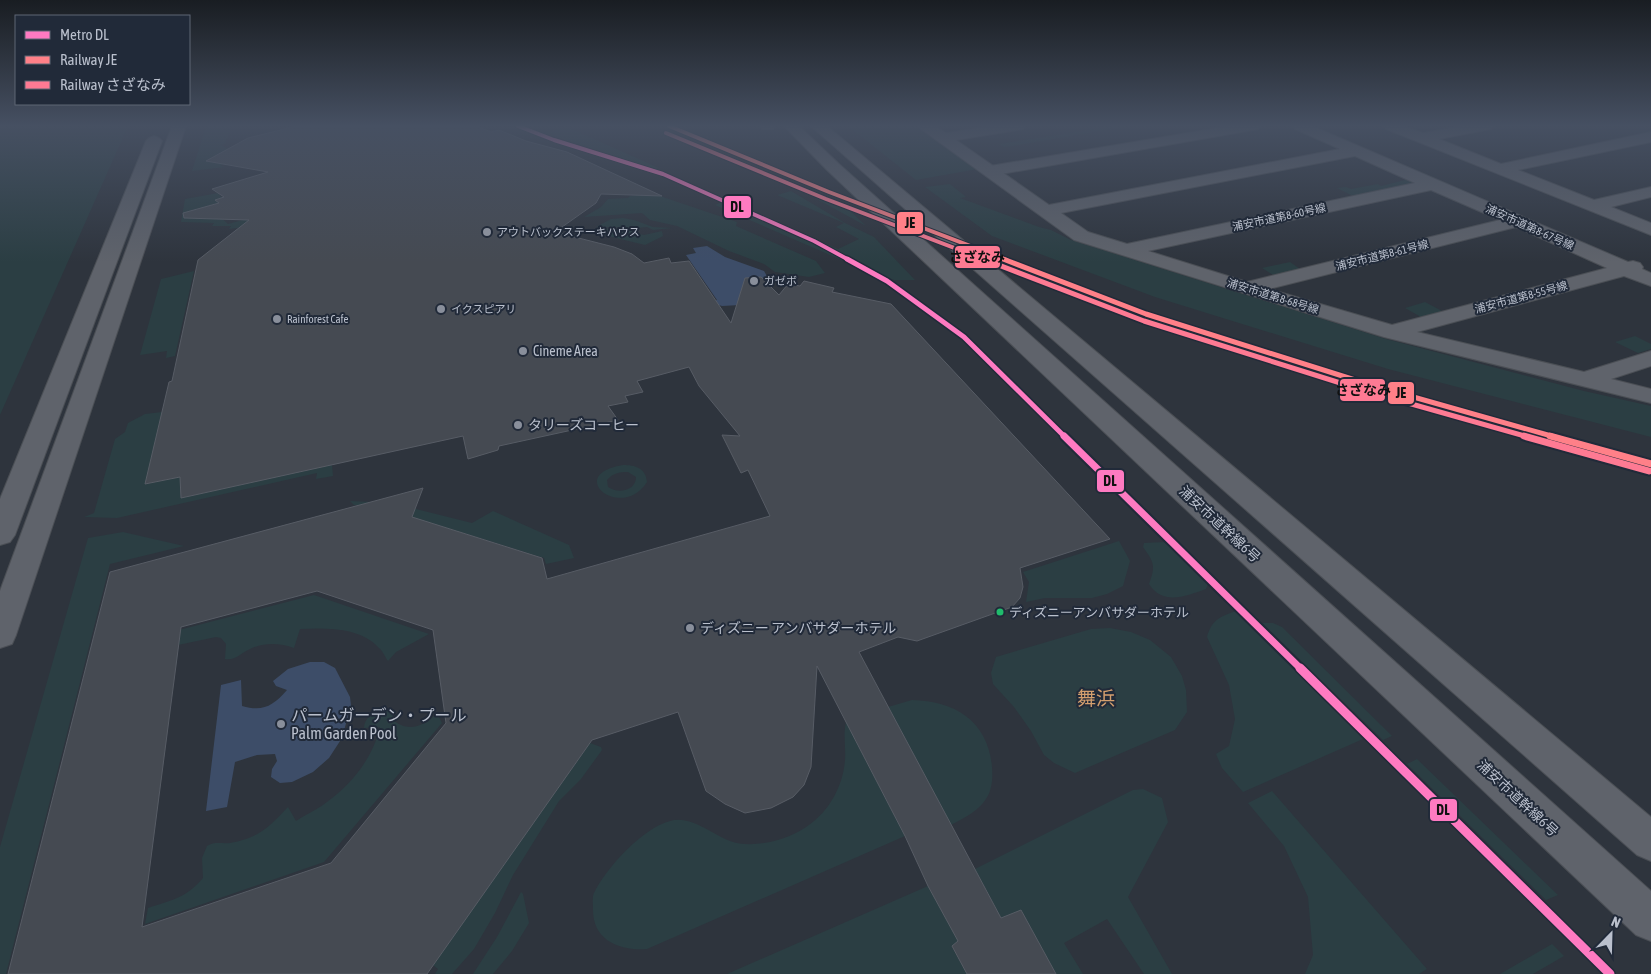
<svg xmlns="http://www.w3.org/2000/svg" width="1651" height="974" font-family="'Asap Condensed','Noto Sans JP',sans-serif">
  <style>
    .green { fill: #2b3e43; fill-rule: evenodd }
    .water { fill: #3d4d68 }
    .building { fill: #454a52; stroke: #575c65; fill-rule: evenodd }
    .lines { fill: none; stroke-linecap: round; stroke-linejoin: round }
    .minor-casing { stroke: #4b4f55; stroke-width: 2 }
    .tertiary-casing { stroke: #4b4f55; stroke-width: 2 }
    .motorway-casing { stroke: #4b5059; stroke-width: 2 }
    .minor { fill: #5f636b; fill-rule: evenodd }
    .tertiary { fill: #5f636b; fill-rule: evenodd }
    .motorway { fill: #5f6164; fill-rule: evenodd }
    .rail-1-far2-casing { stroke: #212a39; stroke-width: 6 }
    .rail-1-far1-casing { stroke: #212a39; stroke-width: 8 }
    .rail-1-casing { stroke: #212a39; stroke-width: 11 }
    .rail-2-far2-casing { stroke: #212a39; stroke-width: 6 }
    .rail-2-far1-casing { stroke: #212a39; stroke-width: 8 }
    .rail-2-casing { stroke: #212a39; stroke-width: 11 }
    .rail-1-far2 { stroke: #ff8088; stroke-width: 4 }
    .rail-1-far1 { stroke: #ff8088; stroke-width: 5 }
    .rail-1 { stroke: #ff8088; stroke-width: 7 }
    .rail-2-far2 { stroke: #fe7a93; stroke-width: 4 }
    .rail-2-far1 { stroke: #fe7a93; stroke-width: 5 }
    .rail-2 { stroke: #fe7a93; stroke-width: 7 }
    .metro-1-far3-casing { stroke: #212a39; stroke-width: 6 }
    .metro-1-far2-casing { stroke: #212a39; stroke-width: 8 }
    .metro-1-far1-casing { stroke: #212a39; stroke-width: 11 }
    .metro-1-casing { stroke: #212a39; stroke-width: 12 }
    .metro-1-far3 { stroke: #fe7ac1; stroke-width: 4 }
    .metro-1-far2 { stroke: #fe7ac1; stroke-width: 5 }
    .metro-1-far1 { stroke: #fe7ac1; stroke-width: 7 }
    .metro-1 { stroke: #fe7ac1; stroke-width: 9 }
    .poi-dot { fill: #898f9b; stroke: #212a39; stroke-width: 2 }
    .bus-dot { fill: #20bc6c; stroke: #212a39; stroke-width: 2 }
    .labels { text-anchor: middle; stroke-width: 4; stroke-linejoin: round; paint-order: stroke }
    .far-street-label { font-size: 11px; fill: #bac0cd; stroke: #212a39 }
    .far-poi-label { font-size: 11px; fill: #bac0cd; stroke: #212a39; text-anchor: start }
    .bus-label { font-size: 13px; fill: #bac0cd; stroke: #212a39; text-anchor: start }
    .poi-label { font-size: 14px; fill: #bac0cd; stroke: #212a39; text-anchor: start }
    .street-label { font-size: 14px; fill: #bac0cd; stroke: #212a39 }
    .near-poi-label { font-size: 16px; fill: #bac0cd; stroke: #212a39; text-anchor: start }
    .near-quarter-label { font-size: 19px; fill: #d49f6e; stroke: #212a39 }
    .line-badge { stroke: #212a39; stroke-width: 2 }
    .pale-badge-label { font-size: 14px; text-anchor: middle; font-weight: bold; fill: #111 }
  </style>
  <rect width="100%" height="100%" fill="#2e343d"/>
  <g class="green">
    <polygon points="0,126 128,126 0,415"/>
    <polygon points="206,126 229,126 224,129 231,130 225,142 227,143 221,145 228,149 214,162 223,164 220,166 225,167 192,171"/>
    <polygon points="848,126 916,126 978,169 916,180"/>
    <polygon points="1114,126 1129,126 1013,146 1004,147 999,144"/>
    <polygon points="567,127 659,168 654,169 545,133"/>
    <polygon points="1409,179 1417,183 1353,196 1337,188 1346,187 1351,189 1378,184 1381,186"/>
    <polygon points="950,184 966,197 960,198 1039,227 1051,230 1071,240 1386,339 1584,391 1651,406 1651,437 1388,369 1155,297 992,236 925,187"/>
    <polygon points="802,189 806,189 844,205 866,226 802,191"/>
    <polygon points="791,191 845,223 874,237 915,280 894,280 844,261 715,205 726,200 838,249 859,239 836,227 844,223 777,195"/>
    <polygon points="218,193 222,198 219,203 208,206 228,224 254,217 245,227 229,229 231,226 212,226 214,223 181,222 185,199"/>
    <polygon points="651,193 737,222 736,226 816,261 825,273 809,277 775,272 764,264 729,251 677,226 650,220 642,213 584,217 601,207 608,199 628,198 630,196"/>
    <polygon points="623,218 634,220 653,227 672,228 653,230 647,227 637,228 596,227 611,219"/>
    <polygon points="596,228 634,230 635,233 644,235 662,231 663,236 645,245 592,232"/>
    <polygon points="1290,262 1300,269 1273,275 1262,268"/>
    <polygon points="194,271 175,356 166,358 167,351 140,355 161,279"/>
    <polygon points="1425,302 1442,311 1421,317 1405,308"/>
    <polygon points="1635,336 1651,344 1651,349 1638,353 1615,342"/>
    <polygon points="162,412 146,484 180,477 181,498 332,465 333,476 316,479 317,473 117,518 84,517 94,513 115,439 125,432 128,423 145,414"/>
    <path d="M623,465C635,465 646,468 647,482C622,522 563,475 623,465ZM628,472L636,477C636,491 618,494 608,487L607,480C613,473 619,472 628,472Z"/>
    <polygon points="350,501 392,503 472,523 493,511 569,545 574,558 546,564 544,558 372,505 354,505"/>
    <polygon points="123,532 184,546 110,564 6,974 0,974 0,847 88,538"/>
    <polygon points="1119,541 1130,561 1123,586 1107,594 1092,598 1045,598 1026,602 1029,582 1023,572"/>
    <path d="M1165,542L1208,584L1206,589C1186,596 1163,606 1149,584C1156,566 1154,562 1143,547L1144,543Z"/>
    <path d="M314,595L429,634L396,652L388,661C385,657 383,651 379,648C360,627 326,628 300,629L294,648C280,643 265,642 250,649C241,653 235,661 225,659L226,644L221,638L216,637L178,645L179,630Z"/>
    <path d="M1236,611L1363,739L1243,792L1222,768L1216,754L1229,746L1235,719L1229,685L1207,637C1212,619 1220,617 1236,611Z"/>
    <polygon points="1273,623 1282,627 1392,736 1383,740 1262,623"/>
    <polygon points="1110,628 1131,632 1150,640 1171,657 1182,676 1186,690 1187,712 1175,730 1075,773 1054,763 1044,755 1031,731 1014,707 993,684 991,673 996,657 1091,629"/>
    <path d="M912,700C955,701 988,721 992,767C993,780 992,793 983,803C975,813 962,819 951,825L888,707Z"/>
    <path d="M390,709L394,712L392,719C407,733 424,727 437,713L442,723L324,862L145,924L148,908C172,900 186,898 203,878L202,858L207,846C215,841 221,844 230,843C259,838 269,827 288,807L296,821C305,815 314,811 323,805C351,785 372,760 380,727L364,728C365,714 378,711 390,709Z"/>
    <path d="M846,722L905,836L647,949C619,951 592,940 593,908C593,903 592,897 594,893C606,868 643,828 670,821C691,815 711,834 730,841C751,849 784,841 803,829C827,815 843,788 845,760C846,747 843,735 846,722Z"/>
    <polygon points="590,743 601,747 602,750 581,779 559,801 513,875 495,913 474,949 452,974 435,974 438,969 433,965"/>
    <polygon points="1417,759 1558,895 1546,900 1407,764"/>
    <polygon points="1143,789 1162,798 1168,822 1128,897 1172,974 1144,974 1107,919 1064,943 1083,974 1056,974 1021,911 1001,918 975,869 1133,790"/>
    <polygon points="1272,791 1427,969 1419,974 1305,974 1313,955 1308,897 1284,846 1248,803"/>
    <polygon points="928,886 958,941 952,947 967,974 727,974"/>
    <polygon points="521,892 523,894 529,923 512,951 493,974 473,974 497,937"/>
    <polygon points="1552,944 1564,956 1533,974 1500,974"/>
  </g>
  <g class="water">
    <polygon points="707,246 725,257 764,271 768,278 766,282 740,305 722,306 710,302 717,300 686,255 696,253 693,248"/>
    <path d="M310,662H324L335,668L350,697L351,705L342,738L329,758L313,772L292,782L280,783L271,777L272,769L277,761L275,754L257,755L235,762L227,807L206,811L221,685L241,680L242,706C263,712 273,706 287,690L276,686L273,681L288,669Z"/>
  </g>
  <path class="building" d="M297,126H477L491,132L499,130L526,141L567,152L662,196L601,194L596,203L555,232L614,247L632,254L644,263L669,258L671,263L689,261L731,323L745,278L761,277L779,295L788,284L800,286L804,281L834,288L832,292L891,304L1110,539L1020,568L1023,587L1020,598L1012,607L917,641L898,637L859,652L1001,918L1021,910L1056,974H967L952,946L958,941L928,886L905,836L817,666L811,767L804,785L793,797L771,808L745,813L725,804L706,791L678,712L592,740L427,974H8L110,572L423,488L412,517L542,558L547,579L770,516L748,470L741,473L722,435L740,436L699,386L689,367L637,381L643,392L625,396L628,402L608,406L618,420L499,446L498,450L468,459L463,436L181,498L180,477L145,484L169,382L172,381L198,260L249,220L184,218L183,213L219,203L215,200L224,197L212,189L268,172L206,161L248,138ZM317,591L433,630L446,723L331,863L142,927L181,627Z"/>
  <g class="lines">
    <defs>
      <g id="minor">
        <polygon points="760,126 775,126 773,129 762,129"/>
        <path d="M919,126H935L946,133L992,126H1025L1023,129L1018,130L956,140L1049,205L1340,149L1295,129L1293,126H1312L1628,262L1633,261L1640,263L1643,267L1642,269L1651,273V286L1624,276L1417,332L1584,372L1651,351V366L1611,379L1651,389V403L1384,337L1074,240L921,129ZM1355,156L1415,183L1127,244L1088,232L1061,213ZM1431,190L1500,220L1247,282L1148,251ZM1516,227L1607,268L1392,325L1269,289Z"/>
        <polygon points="1384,126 1403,126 1423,133 1464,126 1493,126 1491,129 1439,139 1501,164 1651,132 1651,142 1518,170 1594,200 1651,187 1651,197 1611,207 1651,223 1651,235 1386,129"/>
      </g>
      <g id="tertiary">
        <polygon points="172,126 186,126 16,635 12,644 0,648 0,591"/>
        <polygon points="784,126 799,126 839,164 1651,891 1651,941 1636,935 827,170"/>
        <polygon points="811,126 827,126 1651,817 1651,861 1637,855"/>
        <polygon points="1229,126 1260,126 1258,129 1253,130 990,176 984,174 982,171 984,168 990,166"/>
        <polygon points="154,136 159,138 162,141 15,535 10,542 0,545 0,499 146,141 149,138"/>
      </g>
      <polygon id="motorway" points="760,126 775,126 773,129 762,129"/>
    </defs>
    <use href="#minor" class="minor-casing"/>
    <use href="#tertiary" class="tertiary-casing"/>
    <use href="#motorway" class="motorway-casing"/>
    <use href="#minor" class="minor"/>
    <use href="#tertiary" class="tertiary"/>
    <use href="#motorway" class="motorway"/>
    <defs>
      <polyline id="rail-1-far2" points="669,126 829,192 1007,260"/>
      <polyline id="rail-1-far1" points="1003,259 1146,314 1371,385 1555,437"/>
      <polyline id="rail-1" points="1550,436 1651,464"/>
      <polyline id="rail-2-far2" points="666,133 826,199 986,260"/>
      <polyline id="rail-2-far1" points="983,259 1144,321 1369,392 1528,437"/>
      <polyline id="rail-2" points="1524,436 1649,471"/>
    </defs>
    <use href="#rail-1-far2" class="rail-1-far2-casing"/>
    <use href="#rail-1-far1" class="rail-1-far1-casing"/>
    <use href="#rail-1" class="rail-1-casing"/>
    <use href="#rail-2-far2" class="rail-2-far2-casing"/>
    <use href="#rail-2-far1" class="rail-2-far1-casing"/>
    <use href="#rail-2" class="rail-2-casing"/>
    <use href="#rail-1-far2" class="rail-1-far2"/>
    <use href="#rail-1-far1" class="rail-1-far1"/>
    <use href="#rail-1" class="rail-1"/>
    <use href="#rail-2-far2" class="rail-2-far2"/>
    <use href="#rail-2-far1" class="rail-2-far1"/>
    <use href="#rail-2" class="rail-2"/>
    <defs>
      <polyline id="metro-1-far3" points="518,126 554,140 663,174 814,241 849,260"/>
      <polyline id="metro-1-far2" points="847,259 887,281 964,337 1065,437"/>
      <polyline id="metro-1-far1" points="1064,436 1301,669"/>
      <polyline id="metro-1" points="1300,668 1610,974"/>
    </defs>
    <use href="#metro-1-far3" class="metro-1-far3-casing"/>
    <use href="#metro-1-far2" class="metro-1-far2-casing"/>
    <use href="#metro-1-far1" class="metro-1-far1-casing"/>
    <use href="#metro-1" class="metro-1-casing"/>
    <use href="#metro-1-far3" class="metro-1-far3"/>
    <use href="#metro-1-far2" class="metro-1-far2"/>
    <use href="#metro-1-far1" class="metro-1-far1"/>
    <use href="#metro-1" class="metro-1"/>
  </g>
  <linearGradient id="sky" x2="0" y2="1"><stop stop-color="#191d22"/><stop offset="0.48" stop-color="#465062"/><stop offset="1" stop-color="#465062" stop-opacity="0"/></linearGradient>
  <rect width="1651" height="262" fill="url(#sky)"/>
  <g class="poi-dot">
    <circle cx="487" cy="232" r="5"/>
    <circle cx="754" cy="281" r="5"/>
    <circle cx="441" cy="309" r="5"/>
    <circle cx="277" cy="319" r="5"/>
    <circle cx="523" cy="351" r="5"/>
    <circle cx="518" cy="425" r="5"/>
    <circle cx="690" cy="628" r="5"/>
    <circle cx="281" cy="724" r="5"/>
  </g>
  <circle class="bus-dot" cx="1000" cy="612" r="4.5"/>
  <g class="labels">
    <g class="far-street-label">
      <text transform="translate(1279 217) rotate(-12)" y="4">浦安市道第8-60号線</text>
      <text transform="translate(1530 227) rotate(24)" y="4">浦安市道第8-67号線</text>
      <text transform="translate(1382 255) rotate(-14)" y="4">浦安市道第8-61号線</text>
      <text transform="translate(1273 296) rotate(17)" y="4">浦安市道第8-68号線</text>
      <text transform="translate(1521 297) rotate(-15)" y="4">浦安市道第8-55号線</text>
    </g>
    <g class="far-poi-label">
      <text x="497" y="236">アウトバックステーキハウス</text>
      <text x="764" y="285">ガゼボ</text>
      <text x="451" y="313">イクスピアリ</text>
      <text x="287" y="323">Rainforest Cafe</text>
    </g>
    <g class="bus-label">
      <text x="1009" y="617">ディズニーアンバサダーホテル</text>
    </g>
    <g class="poi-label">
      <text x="533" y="356">Cineme Area</text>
      <text x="528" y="430">タリーズコーヒー</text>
      <text x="700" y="633">ディズニー アンバサダーホテル</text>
    </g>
    <g class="street-label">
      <text transform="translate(1220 524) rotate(43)" y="5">浦安市道幹線6号</text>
      <text transform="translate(1518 798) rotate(43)" y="5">浦安市道幹線6号</text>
    </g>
    <g class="near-poi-label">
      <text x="291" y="721">パームガーデン・プール<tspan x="291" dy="18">Palm Garden Pool</tspan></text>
    </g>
    <g class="near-quarter-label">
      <text x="1096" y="705">舞浜</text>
    </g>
  </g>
  <g class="line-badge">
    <rect x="723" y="195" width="29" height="24" rx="5" fill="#fe7ac1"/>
    <rect x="896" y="211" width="28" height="24" rx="5" fill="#ff8088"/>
    <rect x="954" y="245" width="47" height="24" rx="5" fill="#fe7a93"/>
    <rect x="1339" y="378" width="47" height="24" rx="5" fill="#fe7a93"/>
    <rect x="1387" y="381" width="28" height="24" rx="5" fill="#ff8088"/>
    <rect x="1096" y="469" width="29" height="24" rx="5" fill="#fe7ac1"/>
    <rect x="1429" y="798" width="29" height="24" rx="5" fill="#fe7ac1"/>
  </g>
  <g class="pale-badge-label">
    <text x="737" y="212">DL</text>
    <text x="910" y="228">JE</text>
    <text x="977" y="262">さざなみ</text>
    <text x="1363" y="395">さざなみ</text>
    <text x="1401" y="398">JE</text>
    <text x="1110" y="486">DL</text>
    <text x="1443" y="815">DL</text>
  </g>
  <rect x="15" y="15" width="175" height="90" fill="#212a39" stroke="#5e6674"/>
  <rect x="25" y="31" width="25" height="8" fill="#fe7ac1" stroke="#5e6674"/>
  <text x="60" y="40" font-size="15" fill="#bac0cd">Metro DL</text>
  <rect x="25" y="56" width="25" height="8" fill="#ff8088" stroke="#5e6674"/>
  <text x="60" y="65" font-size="15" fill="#bac0cd">Railway JE</text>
  <rect x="25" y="81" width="25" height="8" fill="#fe7a93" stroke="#5e6674"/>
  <text x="60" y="90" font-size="15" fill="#bac0cd">Railway さざなみ</text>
  <g transform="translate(1611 934) rotate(23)" stroke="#212a39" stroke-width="4" paint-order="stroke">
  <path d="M0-4L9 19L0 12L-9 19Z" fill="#bac0cd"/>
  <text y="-8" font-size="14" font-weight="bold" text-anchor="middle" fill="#bac0cd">N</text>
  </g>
</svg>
